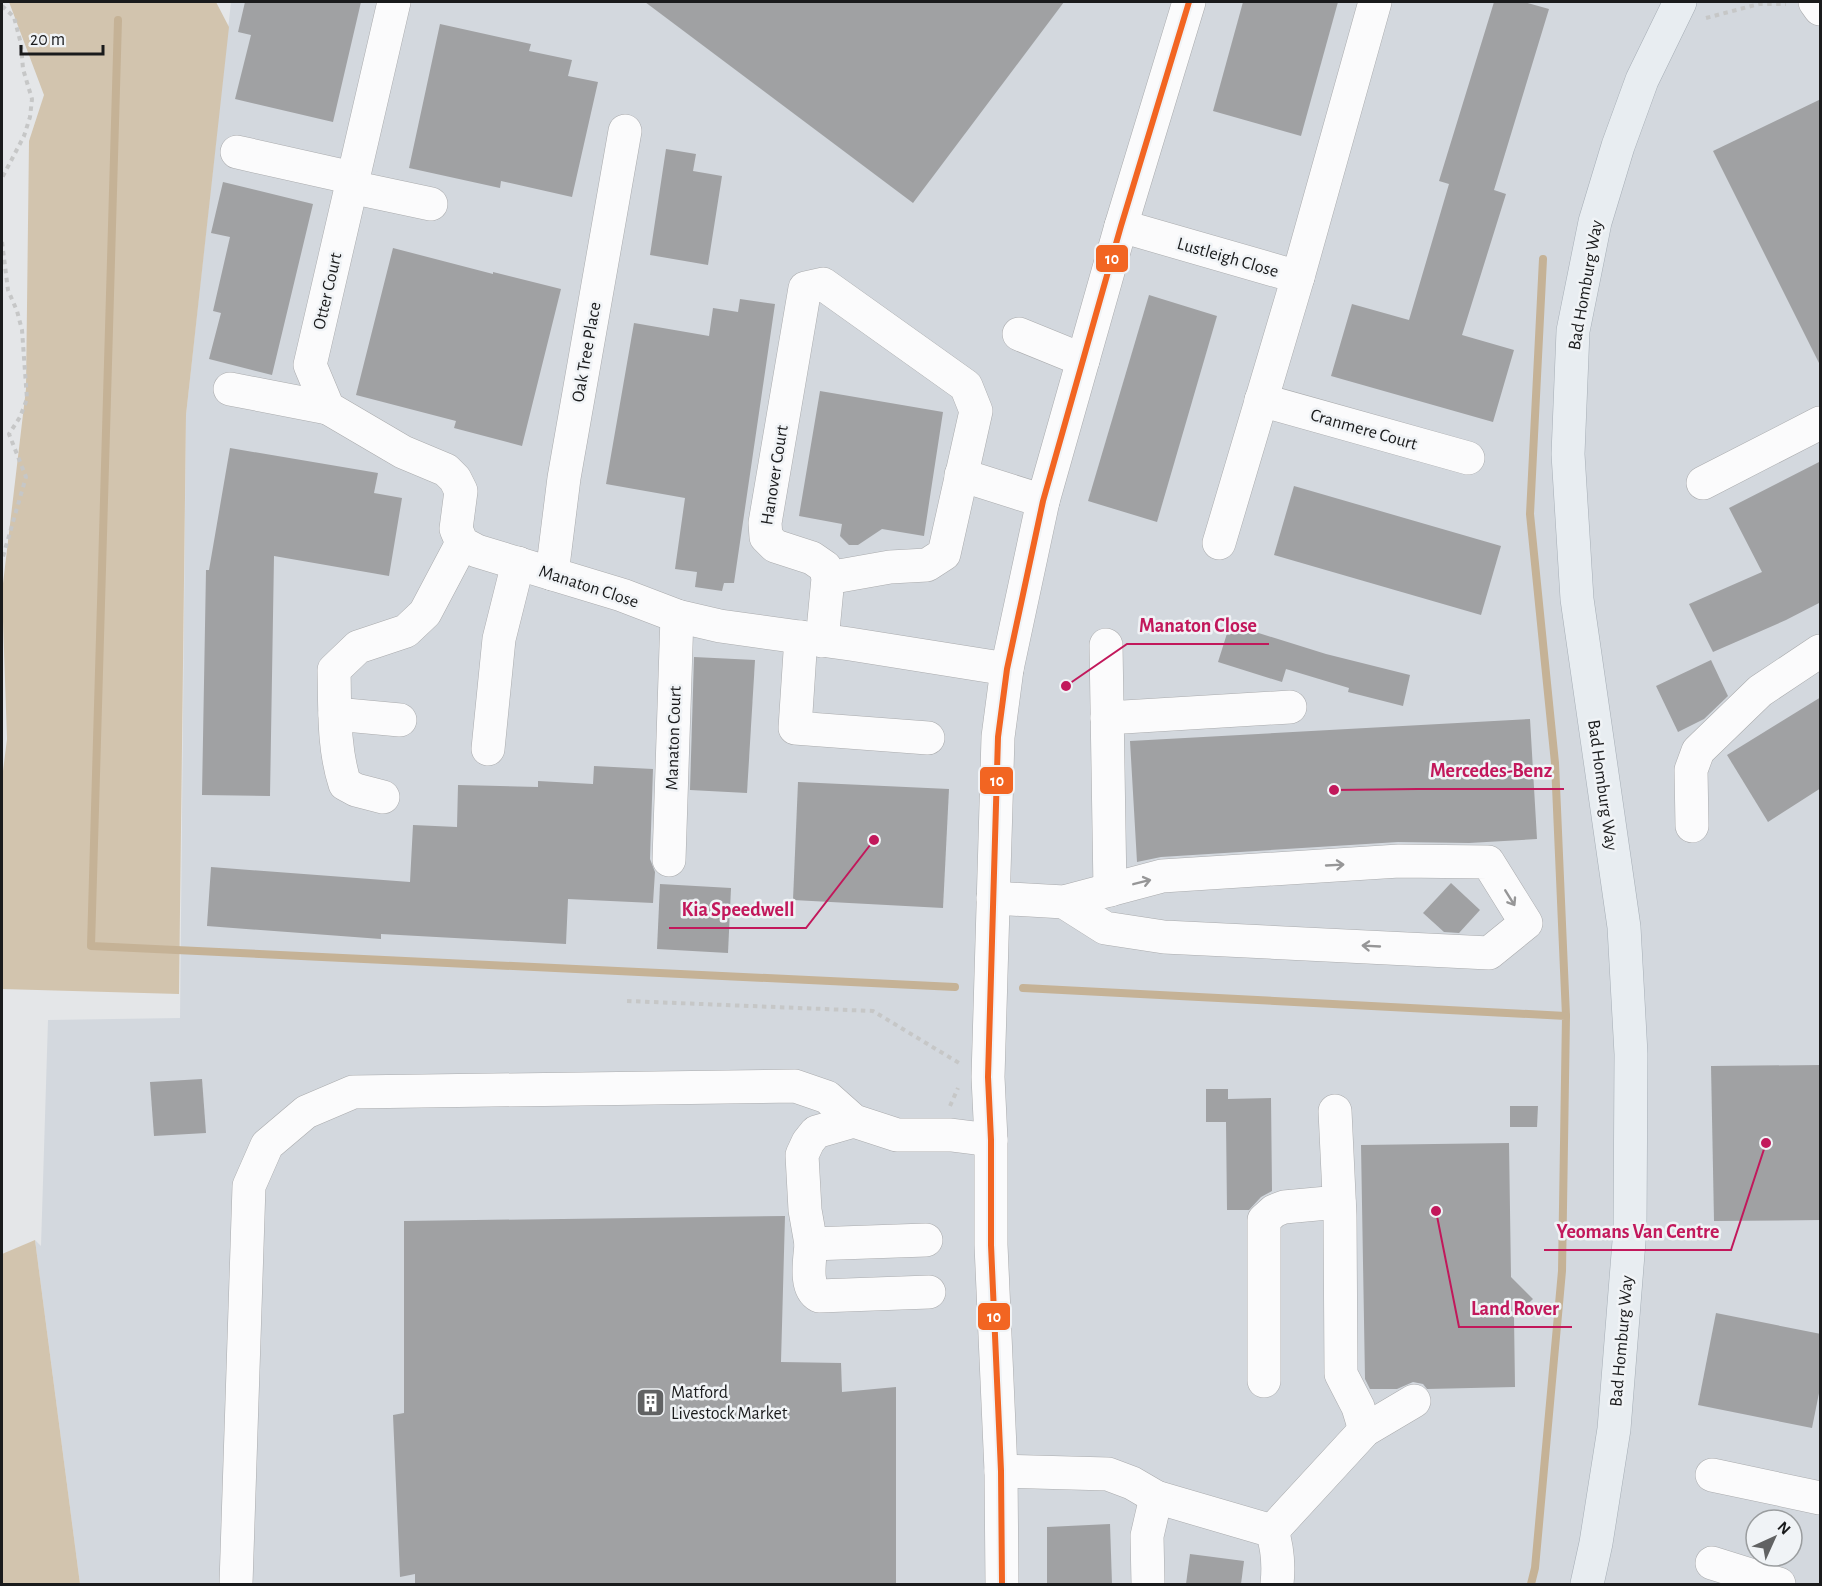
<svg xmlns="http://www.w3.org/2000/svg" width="1822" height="1586" font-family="'Alegreya Sans',sans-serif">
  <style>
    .built { fill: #d3d8de; fill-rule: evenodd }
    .forest { fill: #d2c4ae }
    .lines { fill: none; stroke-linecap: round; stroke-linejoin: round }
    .stream { stroke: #c5b296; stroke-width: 8 }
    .building { fill: #a0a1a3 }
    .minor-casing { stroke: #aaabad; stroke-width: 34 }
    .major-casing { stroke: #a6aeb6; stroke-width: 34 }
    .path { stroke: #c6c7c7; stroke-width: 4; stroke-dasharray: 4.5 4.5; stroke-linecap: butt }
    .minor { stroke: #fbfbfc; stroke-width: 33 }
    .major { stroke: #e8edf1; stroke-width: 33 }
    .bus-1-casing { stroke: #f0f3f6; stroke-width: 10 }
    .bus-1 { stroke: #f26522; stroke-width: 6 }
    .oneway { stroke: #969697 }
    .labels { text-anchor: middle; stroke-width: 5; stroke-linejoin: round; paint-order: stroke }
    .street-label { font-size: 18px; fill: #1a1b1c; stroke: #f0f3f6 }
    .poi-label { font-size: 18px; fill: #1a1b1c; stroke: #f0f3f6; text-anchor: start }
    .leader { fill: none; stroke: #c2185b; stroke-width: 2 }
    .callout-dot { fill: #c2185b; stroke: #f0f3f6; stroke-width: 2 }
    .callout-label { font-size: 20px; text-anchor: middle; font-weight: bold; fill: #c2185b; stroke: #f0f3f6; stroke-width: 5; stroke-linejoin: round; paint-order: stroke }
    .line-badge { stroke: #f0f3f6; stroke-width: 2 }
    .badge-label { font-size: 16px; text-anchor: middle; font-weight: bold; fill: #fff }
  </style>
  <rect width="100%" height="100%" fill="#e4e6e8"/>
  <path class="built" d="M231,2H1820V1584H80L35,1240L41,1246L48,1020L180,1018L186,415ZM1756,1520H1792V1556H1756Z"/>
  <g class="forest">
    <polygon points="9,2 216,2 229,27 186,415 179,994 2,989 2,779 7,739 2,592 26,389 29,141 44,95"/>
    <polygon points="35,1240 80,1584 2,1584 2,1254"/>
  </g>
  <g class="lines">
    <g class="stream">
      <polyline points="118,20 91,946 955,987"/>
      <polyline points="1543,259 1530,514 1555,763 1566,1016"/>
      <polyline points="1023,988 1566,1016 1562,1271 1535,1568 1531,1584"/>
    </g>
  </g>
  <g class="building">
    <polygon points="245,2 361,2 333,122 235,99 251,35 238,32"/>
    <polygon points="645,2 1064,2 913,203"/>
    <polygon points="1243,2 1338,2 1301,136 1213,111"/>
    <polygon points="1494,2 1524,2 1549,9 1494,190 1506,194 1462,335 1514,350 1493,422 1331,376 1352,304 1409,320 1449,184 1439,181"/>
    <polygon points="440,24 531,44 529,51 572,60 568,76 598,82 572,197 501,181 500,188 409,168"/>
    <polygon points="1821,99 1821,367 1713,151"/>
    <polygon points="666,149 696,154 693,171 722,176 708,265 650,255"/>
    <polygon points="223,182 313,204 272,375 209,359 221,313 213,311 230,237 211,233"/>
    <polygon points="393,248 493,274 493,272 561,289 522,446 454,428 456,421 356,395"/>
    <polygon points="1149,295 1217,316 1157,522 1088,501"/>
    <polygon points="740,299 775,304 734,583 724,583 722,591 695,587 697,572 675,569 685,498 606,484 634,323 709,336 713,308 738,312"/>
    <polygon points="820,391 943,412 924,536 882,529 858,545 849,545 840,536 842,524 799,516"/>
    <polygon points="230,448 378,473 374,493 402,498 389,576 274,556 270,796 202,795 206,570 209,570"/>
    <polygon points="1821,461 1821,602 1786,620 1713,652 1689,604 1762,572 1729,508"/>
    <polygon points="1294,486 1501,546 1481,615 1274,555"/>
    <polygon points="1230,624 1326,654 1410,675 1403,706 1348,692 1349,688 1286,669 1282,682 1218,662"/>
    <polygon points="694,657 755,660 747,793 690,790"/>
    <polygon points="1711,660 1728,696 1704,719 1678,732 1656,686"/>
    <polygon points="1821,697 1821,788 1768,822 1727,755"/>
    <polygon points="1530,719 1537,839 1469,843 1398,842 1161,857 1137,862 1130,741"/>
    <polygon points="594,766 653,769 650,859 655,872 653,903 568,899 566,944 381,934 381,939 207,926 211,867 410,882 413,825 457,827 458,785 538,787 538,781 593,784"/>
    <polygon points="798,782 949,789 943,908 793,900"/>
    <polygon points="1451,883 1480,910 1459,933 1444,932 1423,913"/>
    <polygon points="660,884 731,888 728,953 657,949"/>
    <polygon points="1821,1065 1821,1220 1714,1221 1711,1066"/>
    <polygon points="202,1079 206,1133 154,1136 150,1082"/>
    <polygon points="1206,1089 1228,1089 1228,1099 1271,1098 1272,1191 1261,1197 1249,1210 1227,1210 1226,1122 1206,1122"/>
    <polygon points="1510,1106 1538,1106 1537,1127 1510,1127"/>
    <polygon points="1509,1143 1511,1277 1533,1299 1514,1317 1515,1387 1427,1389 1423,1384 1413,1382 1397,1389 1370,1389 1365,1379 1361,1145"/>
    <polygon points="785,1216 781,1362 841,1363 842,1392 896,1387 896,1584 415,1584 415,1574 400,1577 393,1415 404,1413 404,1221"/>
    <polygon points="1716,1313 1821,1334 1821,1383 1812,1428 1698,1405"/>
    <polygon points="1110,1524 1112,1584 1047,1584 1047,1527"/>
    <polygon points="1190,1554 1244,1561 1241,1584 1186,1584"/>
  </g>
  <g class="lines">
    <defs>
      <g id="minor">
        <polyline points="394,2 310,365 328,408 403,452 446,470 455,479 461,491 456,529 462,543 477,551 622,595 677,616 720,626 850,644 1007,669"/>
        <polyline points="1815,2 1820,9"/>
        <polyline points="237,152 353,178"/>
        <polyline points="351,187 431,204"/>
        <polyline points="1121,226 1298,277 1375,2"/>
        <polyline points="1019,334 1083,360"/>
        <polyline points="230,389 328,408"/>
        <polyline points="1261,400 1468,458"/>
        <polyline points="961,475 1043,501"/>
        <polyline points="1703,483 1820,423"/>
        <polyline points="1219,543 1298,277"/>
        <polyline points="552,574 564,478 625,131"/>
        <polyline points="801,637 795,728 928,738"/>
        <polyline points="822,641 828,578 825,567 812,558 775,546 766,537 765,523 805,288 823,284 966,386 976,411 944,554 927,565 890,567 828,578"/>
        <polyline points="1106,645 1110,890"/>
        <polyline points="335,714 400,720"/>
        <polyline points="1107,718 1290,707"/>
        <polyline points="488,749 499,639 518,563"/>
        <path d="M383,797L356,790L345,784C333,748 335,707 334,670L358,647L406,631L425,613L462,543"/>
        <polyline points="1692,826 1691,770 1698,751 1760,691 1820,651"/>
        <polyline points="669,860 677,616"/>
        <polyline points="993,898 1064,902 1162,876 1399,861 1488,862 1526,923 1489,953 1164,937 1105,928 1064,902"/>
        <polyline points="1335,1111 1340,1216 1341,1374 1358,1407 1365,1430"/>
        <polyline points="854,1121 816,1132 808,1142 802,1155 805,1210 811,1244 926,1240"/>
        <path d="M811,1244C810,1259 804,1288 819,1296L929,1292"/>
        <polyline points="1264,1381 1264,1220 1274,1211 1284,1207 1339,1202"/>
        <path d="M1001,1471L1108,1474L1132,1483L1156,1497L1272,1531C1278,1549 1279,1565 1277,1584"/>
        <polyline points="1712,1475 1820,1498"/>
        <polyline points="1272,1531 1365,1430 1414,1401"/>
        <polyline points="1712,1563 1779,1584"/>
        <polyline points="236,1584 249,1186 267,1145 306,1112 353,1092 795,1086 827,1097 854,1121 897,1135 951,1135 991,1140"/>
        <polyline points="1002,1584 1001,1471 991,1245 991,1140 988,1077 998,737 1007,669 1043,501 1121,226 1189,2"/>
        <polyline points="1148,1584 1147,1536 1156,1497"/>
      </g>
      <polyline id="major" points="1587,1584 1596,1543 1614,1429 1630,1229 1631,1054 1624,927 1577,599 1568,454 1573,331 1595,222 1618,146 1642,80 1680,2"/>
    </defs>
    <use href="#minor" class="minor-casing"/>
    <use href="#major" class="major-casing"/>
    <g class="path">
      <polyline points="2,6 14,17 21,44 23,69 32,99 30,117 24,136 2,178"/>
      <polyline points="1706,18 1759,4 1786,4"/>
      <polyline points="2,242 8,290 17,311 22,330 27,399 20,417 9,434 26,477 2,560"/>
      <polyline points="627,1001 873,1011 959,1063"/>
      <polyline points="950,1106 958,1088"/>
    </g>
    <use href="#minor" class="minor"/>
    <use href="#major" class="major"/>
    <defs>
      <polyline id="bus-1" points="1002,1584 1001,1471 991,1245 991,1140 988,1077 998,737 1007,669 1043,501 1121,226 1189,2"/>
    </defs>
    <use href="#bus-1" class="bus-1-casing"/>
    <use href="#bus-1" class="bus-1"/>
  </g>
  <defs><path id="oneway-shaft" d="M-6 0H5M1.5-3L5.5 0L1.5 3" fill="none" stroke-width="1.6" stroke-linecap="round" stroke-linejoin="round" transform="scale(1.5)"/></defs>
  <g class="oneway">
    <use href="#oneway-shaft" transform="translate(1335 865) rotate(-3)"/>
    <use href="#oneway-shaft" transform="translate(1142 882) rotate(-14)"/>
    <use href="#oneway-shaft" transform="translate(1510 898) rotate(58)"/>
    <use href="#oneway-shaft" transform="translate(1371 946) rotate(-177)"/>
  </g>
  <defs>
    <symbol id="building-square" viewBox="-11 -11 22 22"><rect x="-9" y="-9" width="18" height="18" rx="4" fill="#616263" stroke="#f0f3f6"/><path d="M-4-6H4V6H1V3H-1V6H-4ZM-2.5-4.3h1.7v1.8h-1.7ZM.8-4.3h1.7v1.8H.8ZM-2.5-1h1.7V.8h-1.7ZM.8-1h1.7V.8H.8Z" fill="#fff"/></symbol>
  </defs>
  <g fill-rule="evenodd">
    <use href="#building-square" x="634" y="1386" width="33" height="33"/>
  </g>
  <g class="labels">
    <g class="street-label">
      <text transform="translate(1228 257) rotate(16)" y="6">Lustleigh Close</text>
      <text transform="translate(1585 285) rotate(-80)" y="6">Bad Homburg Way</text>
      <text transform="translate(327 291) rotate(-77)" y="6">Otter Court</text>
      <text transform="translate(586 352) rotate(-80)" y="6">Oak Tree Place</text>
      <text transform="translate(1364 429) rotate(16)" y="6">Cranmere Court</text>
      <text transform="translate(774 475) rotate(-81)" y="6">Hanover Court</text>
      <text transform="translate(589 586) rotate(18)" y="6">Manaton Close</text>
      <text transform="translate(673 738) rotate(-88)" y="6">Manaton Court</text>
      <text transform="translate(1603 785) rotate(82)" y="6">Bad Homburg Way</text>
      <text transform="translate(1621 1341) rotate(-85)" y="6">Bad Homburg Way</text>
    </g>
    <g class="poi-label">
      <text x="671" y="1398">Matford<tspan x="671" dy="21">Livestock Market</tspan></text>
    </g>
  </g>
  <path class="leader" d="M1066 686L1127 644H1269M1334 790L1418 789H1564M874 840L806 928H669M1766 1143L1731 1250H1544M1436 1211L1459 1327H1572"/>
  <g class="callout-dot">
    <circle cx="1066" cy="686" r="6"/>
    <circle cx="1334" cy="790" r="6"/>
    <circle cx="874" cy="840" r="6"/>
    <circle cx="1766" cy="1143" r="6"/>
    <circle cx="1436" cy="1211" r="6"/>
  </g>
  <g class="callout-label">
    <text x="1198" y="632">Manaton Close</text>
    <text x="1491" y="777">Mercedes-Benz</text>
    <text x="738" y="916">Kia Speedwell</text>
    <text x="1638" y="1238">Yeomans Van Centre</text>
    <text x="1515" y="1315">Land Rover</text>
  </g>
  <g class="line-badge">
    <rect x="1095" y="244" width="34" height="29" rx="6" fill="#f26522"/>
    <rect x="979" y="766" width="35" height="29" rx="6" fill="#f26522"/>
    <rect x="977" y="1302" width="34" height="29" rx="6" fill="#f26522"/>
  </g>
  <g class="badge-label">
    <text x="1112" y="264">10</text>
    <text x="997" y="786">10</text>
    <text x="994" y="1322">10</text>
  </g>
  <rect width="1822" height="1586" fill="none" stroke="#1a1b1c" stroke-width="6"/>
  <g transform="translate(1774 1538) rotate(45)"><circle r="28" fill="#f0f3f6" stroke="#9a9d9f" stroke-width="1.5"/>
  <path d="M0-4.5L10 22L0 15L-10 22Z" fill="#616263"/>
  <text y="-9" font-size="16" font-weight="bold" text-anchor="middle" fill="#1a1b1c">N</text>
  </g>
  <path d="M21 45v9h82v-9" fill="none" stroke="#1a1b1c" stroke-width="3"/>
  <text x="30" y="45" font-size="18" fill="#1a1b1c" stroke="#f0f3f6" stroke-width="4.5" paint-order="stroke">20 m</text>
</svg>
